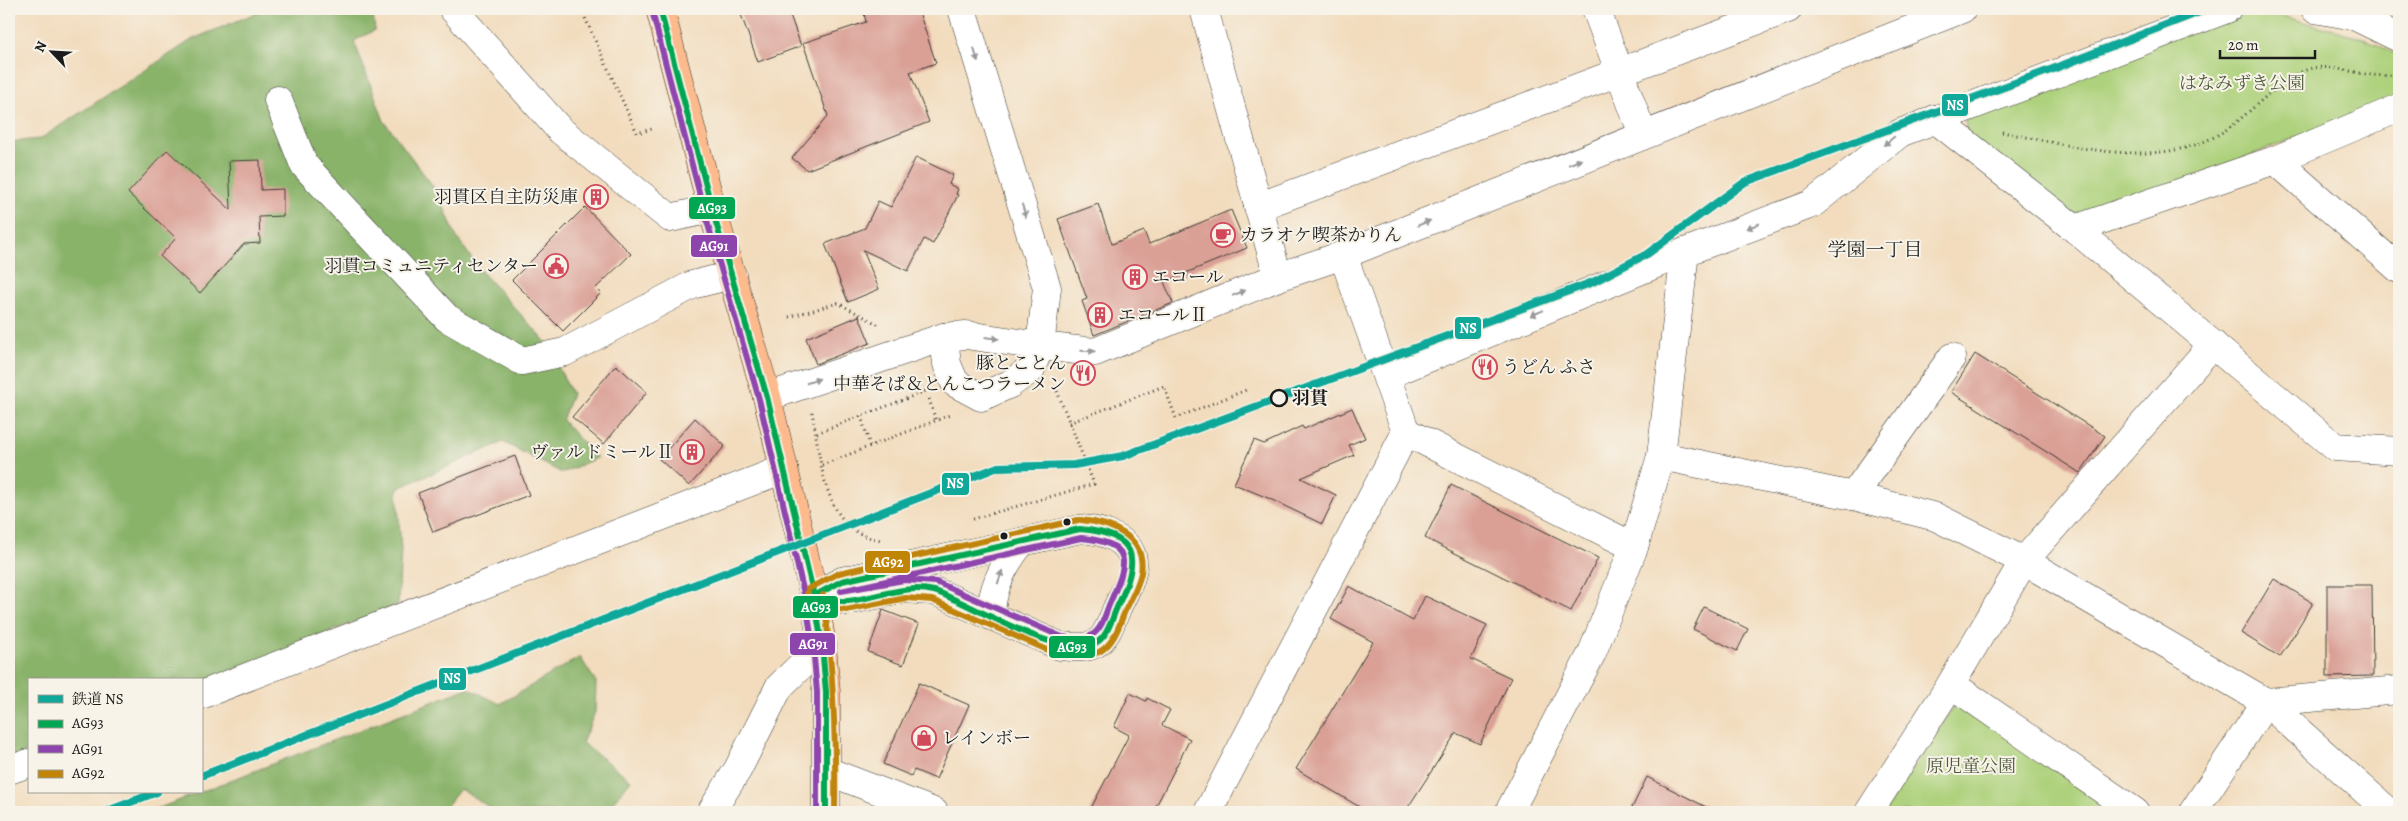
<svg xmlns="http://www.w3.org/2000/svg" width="2408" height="821" font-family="Alegreya,'Noto Serif JP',serif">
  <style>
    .green { fill: #add17b; stroke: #64764c }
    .forest { fill: #8ab36b; stroke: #536844 }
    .building { fill: #daa096 }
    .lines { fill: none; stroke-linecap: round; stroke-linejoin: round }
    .minor-casing { stroke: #3c3934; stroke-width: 29 }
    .major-casing { stroke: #3c3934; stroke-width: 29 }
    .path { stroke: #3c3934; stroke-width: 3; stroke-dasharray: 1 4; stroke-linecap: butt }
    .minor { stroke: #fff; stroke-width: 28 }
    .major { stroke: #fcba8d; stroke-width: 28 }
    .bus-1-casing { stroke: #f7f3e8; stroke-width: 10 }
    .bus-2-casing { stroke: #f7f3e8; stroke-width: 10 }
    .bus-3-casing { stroke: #f7f3e8; stroke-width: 10 }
    .bus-1 { stroke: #00a651; stroke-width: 6 }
    .bus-2 { stroke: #8e44ad; stroke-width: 6 }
    .bus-3 { stroke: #c08407; stroke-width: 6 }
    .rail-1-casing { stroke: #f7f3e8; stroke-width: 11 }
    .rail-1 { stroke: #10a899; stroke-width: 8 }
    .oneway { fill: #999 }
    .stop-dot { fill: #f7f3e8; stroke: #1c1c1c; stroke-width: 2.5 }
    .bus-dot { fill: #1c1c1c; stroke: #f7f3e8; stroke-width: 2 }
    .labels { text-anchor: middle; stroke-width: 4; stroke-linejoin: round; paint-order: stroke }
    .park-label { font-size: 18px; fill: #4f5b3d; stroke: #f7f3e8 }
    .poi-label { font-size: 18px; fill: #1c1c1c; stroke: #f7f3e8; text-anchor: start }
    .stop-label { font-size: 18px; font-weight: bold; fill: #1c1c1c; stroke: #f7f3e8; text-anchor: start }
    .neighbourhood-label { font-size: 19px; fill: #1c1c1c; stroke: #f7f3e8 }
    .line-badge { stroke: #f7f3e8; stroke-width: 2 }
    .badge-label { font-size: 14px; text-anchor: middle; font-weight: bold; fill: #fff }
  </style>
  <rect width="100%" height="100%" fill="#f7f3e8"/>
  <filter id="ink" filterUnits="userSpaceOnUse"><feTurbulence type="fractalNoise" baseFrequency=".02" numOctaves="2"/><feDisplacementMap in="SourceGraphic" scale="10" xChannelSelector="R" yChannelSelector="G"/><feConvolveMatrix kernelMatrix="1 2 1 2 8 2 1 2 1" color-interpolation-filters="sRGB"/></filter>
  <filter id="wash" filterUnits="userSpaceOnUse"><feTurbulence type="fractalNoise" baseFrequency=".0096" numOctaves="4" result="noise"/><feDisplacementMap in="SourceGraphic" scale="20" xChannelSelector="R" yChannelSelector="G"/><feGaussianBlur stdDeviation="1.12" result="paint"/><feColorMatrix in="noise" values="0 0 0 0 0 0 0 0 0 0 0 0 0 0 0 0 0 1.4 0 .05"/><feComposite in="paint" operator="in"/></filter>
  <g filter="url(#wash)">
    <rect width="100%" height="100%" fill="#f2dcbd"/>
    <g class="green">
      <polygon points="2240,9 2255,9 2364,38 2399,56 2399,99 2086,217 2063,211 1968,134 1964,118"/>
      <polygon points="1958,700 2113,812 1884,812"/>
    </g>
    <g class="forest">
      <polygon points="266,9 368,9 373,15 375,30 354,41 384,121 438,193 456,236 479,269 545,341 572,394 562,420 597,458 562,473 503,442 397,489 401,550 398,605 201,683 201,680 29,680 29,751 9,759 9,142 40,139 193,39"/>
      <polygon points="580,657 596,682 595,712 582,743 631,780 605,812 497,812 460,789 442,812 149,812 468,688 500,704"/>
    </g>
    <g id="blocks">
      <g class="building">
        <polygon points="739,9 788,9 801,46 758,62"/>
        <polygon points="863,9 918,9 936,63 910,72 929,122 807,170 792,158 828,116 803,43 866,22"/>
        <polygon points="167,150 231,210 229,161 260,160 261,190 283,189 283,216 259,217 260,243 244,244 200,293 160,256 176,238 128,193"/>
        <polygon points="916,157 953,175 949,184 958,189 956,194 958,195 933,244 924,239 908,271 863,250 879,289 848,302 825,244 865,228 878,201 891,207"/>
        <polygon points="1098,204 1112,244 1144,231 1149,244 1231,210 1247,248 1164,282 1173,303 1094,335 1082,301 1087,299 1058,219"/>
        <polygon points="585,207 631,254 596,288 601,293 563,331 512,280"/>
        <polygon points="859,316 870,343 816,364 806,338"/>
        <polygon points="1975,354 2105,436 2080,473 1951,392"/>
        <polygon points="616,365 647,392 604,444 572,417"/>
        <polygon points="1352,408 1365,438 1349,445 1354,455 1301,478 1336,495 1322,524 1268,498 1234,484 1254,440 1264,444 1302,426 1304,429"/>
        <polygon points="695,418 725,446 689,486 659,459"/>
        <polygon points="515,456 529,495 433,532 418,493"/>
        <polygon points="1451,485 1598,558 1571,611 1425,538"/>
        <polygon points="2274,579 2313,603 2280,657 2241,633"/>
        <polygon points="2327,585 2372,585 2373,676 2327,677"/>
        <polygon points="1349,586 1413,621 1425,596 1487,625 1471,659 1511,678 1480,744 1456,733 1405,812 1368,812 1296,769 1373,642 1331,619"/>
        <polygon points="1704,607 1748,629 1737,651 1693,629"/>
        <polygon points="883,610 919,624 903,665 868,652"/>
        <polygon points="919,683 969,705 936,779 914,770 911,776 883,764"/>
        <polygon points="1130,693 1146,701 1147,698 1170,710 1162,725 1190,739 1153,812 1089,812 1129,735 1114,727"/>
        <polygon points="1647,777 1716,812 1630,812"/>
      </g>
    </g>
  </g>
  <g filter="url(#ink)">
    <use href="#blocks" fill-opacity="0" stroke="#3c3934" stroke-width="1"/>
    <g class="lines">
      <defs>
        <g id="minor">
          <polyline points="453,9 560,130 670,218 712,209"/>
          <polyline points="1204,9 1278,277"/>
          <polyline points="1596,9 1643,135"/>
          <polyline points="2315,9 2354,16 2399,38"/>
          <polyline points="278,100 304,165 447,318 522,361 565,352 692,285 732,275"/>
          <polyline points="1935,119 2075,229 2335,447 2399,451"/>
          <polyline points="2275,160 2399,269"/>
          <polyline points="1258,207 1788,9"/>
          <polyline points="2075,229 2275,160 2399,108"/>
          <polyline points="944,337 947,364 955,383 981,397 1010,384 1031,369 1040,346 1047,288 962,9"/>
          <polyline points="1387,375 1685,252 1812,204 1900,133 2227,9"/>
          <polyline points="767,397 944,337 966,335 1040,346 1095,352 1278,277 1343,255 1962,9"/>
          <polyline points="1406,432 1634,547"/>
          <polyline points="1661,456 1853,496 1936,517 2024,561 2266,702 2389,812"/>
          <polyline points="1853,496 1952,357"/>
          <path d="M1080,529C1100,530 1133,538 1133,564C1133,579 1123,595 1117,608C1112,620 1107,638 1095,644C1084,649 1072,647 1060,646L934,591L905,589L846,601L814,596L842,581Z"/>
          <path d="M991,616C991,588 1004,564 1021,543"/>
          <polyline points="1951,684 2135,812"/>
          <polyline points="201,695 784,469"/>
          <polyline points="2266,702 2399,690"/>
          <polyline points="9,770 29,763"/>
          <polyline points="827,771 934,812"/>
          <polyline points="711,812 738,769 779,687 822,645"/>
          <polyline points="1208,812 1406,432 1343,255"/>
          <polyline points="1509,812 1592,653 1634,547 1661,456 1685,252"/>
          <polyline points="1869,812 1951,684 2024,561 2213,344"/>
          <polyline points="2193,812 2266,702"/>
        </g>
        <polyline id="major" points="660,9 712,209 767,397 814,596 822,645 826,692 826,812"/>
      </defs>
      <use href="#minor" class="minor-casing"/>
      <use href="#major" class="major-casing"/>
      <g class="path">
        <polyline points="581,9 637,133 652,129"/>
        <path d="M2002,132C2073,146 2166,174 2230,127C2254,110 2284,74 2313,68C2332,65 2353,73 2373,75C2381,76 2391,75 2399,75"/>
        <polyline points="789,317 838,303 881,326"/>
        <polyline points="929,399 936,421"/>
        <path d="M812,412C821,457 822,534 882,540"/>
        <polyline points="861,416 870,446"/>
        <polyline points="1069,423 1164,386 1176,418 1246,390"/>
        <polyline points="817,433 926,391"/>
        <polyline points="822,465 950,415"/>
        <polyline points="973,519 1094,484 1055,386"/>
      </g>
      <use href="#minor" class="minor"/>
      <use href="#major" class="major"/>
      <defs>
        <g id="bus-1">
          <polyline points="660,9 712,209 767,397 814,596 822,645 826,692 826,812"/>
          <path d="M1080,529C1138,534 1141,558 1118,605C1110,622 1107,644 1085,647C1055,651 988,615 958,601C950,598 942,593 934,591C904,584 877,598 848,601C837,602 824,598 814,596L842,581Z"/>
        </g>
        <g id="bus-2">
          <polyline points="652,11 704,211 759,399 805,598 813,646 817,692 817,812"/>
          <path d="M1081,538C1138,543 1126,566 1109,605C1105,615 1102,629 1092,635C1084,641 1072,638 1062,637L936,582L904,580L841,591Z"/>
        </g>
        <g id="bus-3">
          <path d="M1078,520L839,573L808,589L806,599L812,604L846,610L906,598L932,600L1057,654C1071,656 1086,658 1099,652C1114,644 1119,626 1125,611C1131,599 1138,587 1141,573C1147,536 1110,523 1081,520"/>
          <path d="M823,595C834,667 836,739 835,812"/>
        </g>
      </defs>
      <use href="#bus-1" class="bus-1-casing"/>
      <use href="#bus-2" class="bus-2-casing"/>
      <use href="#bus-3" class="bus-3-casing"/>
      <use href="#bus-1" class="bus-1"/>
      <use href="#bus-2" class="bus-2"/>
      <use href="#bus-3" class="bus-3"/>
      <defs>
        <g id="rail-1">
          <polyline points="201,776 998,467 1074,465 1123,456 1593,282 1647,254 1745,182 2053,69 2207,9"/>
          <polyline points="105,812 157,792"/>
        </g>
      </defs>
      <use href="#rail-1" class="rail-1-casing"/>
      <use href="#rail-1" class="rail-1"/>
    </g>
    <defs><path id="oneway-solid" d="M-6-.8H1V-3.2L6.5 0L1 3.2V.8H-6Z" transform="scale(1.25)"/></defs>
    <g class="oneway">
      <use href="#oneway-solid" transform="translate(976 55) rotate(73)"/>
      <use href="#oneway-solid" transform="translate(1889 141) rotate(141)"/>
      <use href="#oneway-solid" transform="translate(1575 162) rotate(-22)"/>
      <use href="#oneway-solid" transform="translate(1024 211) rotate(73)"/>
      <use href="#oneway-solid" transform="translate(1424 223) rotate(-22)"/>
      <use href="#oneway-solid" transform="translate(1753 226) rotate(159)"/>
      <use href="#oneway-solid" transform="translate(1239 293) rotate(-22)"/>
      <use href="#oneway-solid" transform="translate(1537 313) rotate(157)"/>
      <use href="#oneway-solid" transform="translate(992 338) rotate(7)"/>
      <use href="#oneway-solid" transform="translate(1088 351) rotate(1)"/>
      <use href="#oneway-solid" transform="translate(813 381) rotate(-19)"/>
      <use href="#oneway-solid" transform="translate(1000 577) rotate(-71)"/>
    </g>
  </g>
  <defs>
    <symbol id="building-ring" viewBox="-11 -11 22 22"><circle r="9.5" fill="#f7f3e8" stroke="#d1495b" stroke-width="1.5"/><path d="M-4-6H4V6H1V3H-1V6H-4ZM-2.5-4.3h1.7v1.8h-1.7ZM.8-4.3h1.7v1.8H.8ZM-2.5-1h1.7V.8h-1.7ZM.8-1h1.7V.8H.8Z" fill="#d1495b"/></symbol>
    <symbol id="cafe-ring" viewBox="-11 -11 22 22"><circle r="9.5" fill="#f7f3e8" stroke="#d1495b" stroke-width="1.5"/><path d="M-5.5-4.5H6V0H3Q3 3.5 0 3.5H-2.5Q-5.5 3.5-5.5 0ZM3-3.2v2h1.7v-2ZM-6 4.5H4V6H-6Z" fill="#d1495b"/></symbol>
    <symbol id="civic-ring" viewBox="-11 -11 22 22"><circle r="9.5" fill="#f7f3e8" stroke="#d1495b" stroke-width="1.5"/><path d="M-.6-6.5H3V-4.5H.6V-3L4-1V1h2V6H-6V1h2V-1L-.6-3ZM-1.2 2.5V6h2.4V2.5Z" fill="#d1495b"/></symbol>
    <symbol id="restaurant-ring" viewBox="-11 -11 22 22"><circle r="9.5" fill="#f7f3e8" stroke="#d1495b" stroke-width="1.5"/><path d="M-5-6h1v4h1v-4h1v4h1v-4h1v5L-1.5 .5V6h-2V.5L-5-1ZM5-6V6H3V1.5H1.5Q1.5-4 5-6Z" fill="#d1495b"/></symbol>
    <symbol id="shop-ring" viewBox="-11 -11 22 22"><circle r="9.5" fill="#f7f3e8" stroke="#d1495b" stroke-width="1.5"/><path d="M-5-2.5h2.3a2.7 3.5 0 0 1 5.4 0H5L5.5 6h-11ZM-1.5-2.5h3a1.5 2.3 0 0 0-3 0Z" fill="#d1495b"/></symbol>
  </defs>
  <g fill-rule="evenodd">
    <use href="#building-ring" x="582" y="183" width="28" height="28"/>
    <use href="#cafe-ring" x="1209" y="221" width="28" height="28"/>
    <use href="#civic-ring" x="542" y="252" width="28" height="28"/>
    <use href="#building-ring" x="1121" y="263" width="28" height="28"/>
    <use href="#building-ring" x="1086" y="301" width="28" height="28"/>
    <use href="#restaurant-ring" x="1471" y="353" width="28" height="28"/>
    <use href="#restaurant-ring" x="1069" y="359" width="28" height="28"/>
    <use href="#building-ring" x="678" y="438" width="28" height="28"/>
    <use href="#shop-ring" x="910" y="724" width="28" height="28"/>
  </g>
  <circle class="stop-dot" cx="1279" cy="398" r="8"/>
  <g class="bus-dot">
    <circle cx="1067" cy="522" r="4.5"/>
    <circle cx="1004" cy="536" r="4.5"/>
  </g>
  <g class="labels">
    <g class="park-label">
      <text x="2242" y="89">はなみずき公園</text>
      <text x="1971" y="772">原児童公園</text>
    </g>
    <g class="poi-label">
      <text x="578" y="203" text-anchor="end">羽貫区自主防災庫</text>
      <text x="1240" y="241">カラオケ喫茶かりん</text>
      <text x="538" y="272" text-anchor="end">羽貫コミュニティセンター</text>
      <text x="1152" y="283">エコール</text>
      <text x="1118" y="321">エコールⅡ</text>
      <text x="1066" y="369" text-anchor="end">豚とことん<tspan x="1066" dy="21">中華そば＆とんこつラーメン</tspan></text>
      <text x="1502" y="373">うどん ふさ</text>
      <text x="674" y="458" text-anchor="end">ヴァルドミールⅡ</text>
      <text x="942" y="744">レインボー</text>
    </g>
    <g class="stop-label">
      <text x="1292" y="404">羽貫</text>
    </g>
    <g class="neighbourhood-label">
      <text x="1875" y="256">学園一丁目</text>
    </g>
  </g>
  <g class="line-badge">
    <rect x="1941" y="93" width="28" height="24" rx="5" fill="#10a899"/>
    <rect x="688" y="196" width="48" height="24" rx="5" fill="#00a651"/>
    <rect x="690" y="234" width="48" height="24" rx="5" fill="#8e44ad"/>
    <rect x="1454" y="316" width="28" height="24" rx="5" fill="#10a899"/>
    <rect x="941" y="472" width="29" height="24" rx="5" fill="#10a899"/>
    <rect x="864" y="550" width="47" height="24" rx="5" fill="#c08407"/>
    <rect x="792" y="595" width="47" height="24" rx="5" fill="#00a651"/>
    <rect x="789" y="632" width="47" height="24" rx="5" fill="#8e44ad"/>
    <rect x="1048" y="635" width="48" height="24" rx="5" fill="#00a651"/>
    <rect x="438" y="667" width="29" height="24" rx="5" fill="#10a899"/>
  </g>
  <g class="badge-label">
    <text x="1955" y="110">NS</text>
    <text x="712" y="213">AG93</text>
    <text x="714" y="251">AG91</text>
    <text x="1468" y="333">NS</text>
    <text x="955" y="488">NS</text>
    <text x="888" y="567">AG92</text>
    <text x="816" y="612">AG93</text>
    <text x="813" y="649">AG91</text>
    <text x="1072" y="652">AG93</text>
    <text x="452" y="683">NS</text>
  </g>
  <rect width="2408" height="821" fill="none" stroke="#f7f3e8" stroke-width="30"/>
  <rect x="28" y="678" width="175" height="115" fill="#f7f3e8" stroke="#9f9d96"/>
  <rect x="38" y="695" width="25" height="8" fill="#10a899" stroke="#9f9d96"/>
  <text x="72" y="704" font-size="15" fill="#1c1c1c">鉄道 NS</text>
  <rect x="38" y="720" width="25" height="8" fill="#00a651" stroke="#9f9d96"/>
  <text x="72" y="728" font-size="15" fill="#1c1c1c">AG93</text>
  <rect x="38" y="745" width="25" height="8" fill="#8e44ad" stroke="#9f9d96"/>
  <text x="72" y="754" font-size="15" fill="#1c1c1c">AG91</text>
  <rect x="38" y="770" width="25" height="8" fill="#c08407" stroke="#9f9d96"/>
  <text x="72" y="778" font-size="15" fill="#1c1c1c">AG92</text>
  <g transform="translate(52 52) rotate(295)" stroke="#f7f3e8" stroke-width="4" paint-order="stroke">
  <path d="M0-4L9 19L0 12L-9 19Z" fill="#1c1c1c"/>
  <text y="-8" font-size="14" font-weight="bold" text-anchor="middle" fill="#1c1c1c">N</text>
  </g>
  <path d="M2220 50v8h95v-8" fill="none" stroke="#1c1c1c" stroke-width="2.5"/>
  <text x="2228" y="50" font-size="15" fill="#1c1c1c" stroke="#f7f3e8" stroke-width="4" paint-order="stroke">20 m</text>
</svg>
